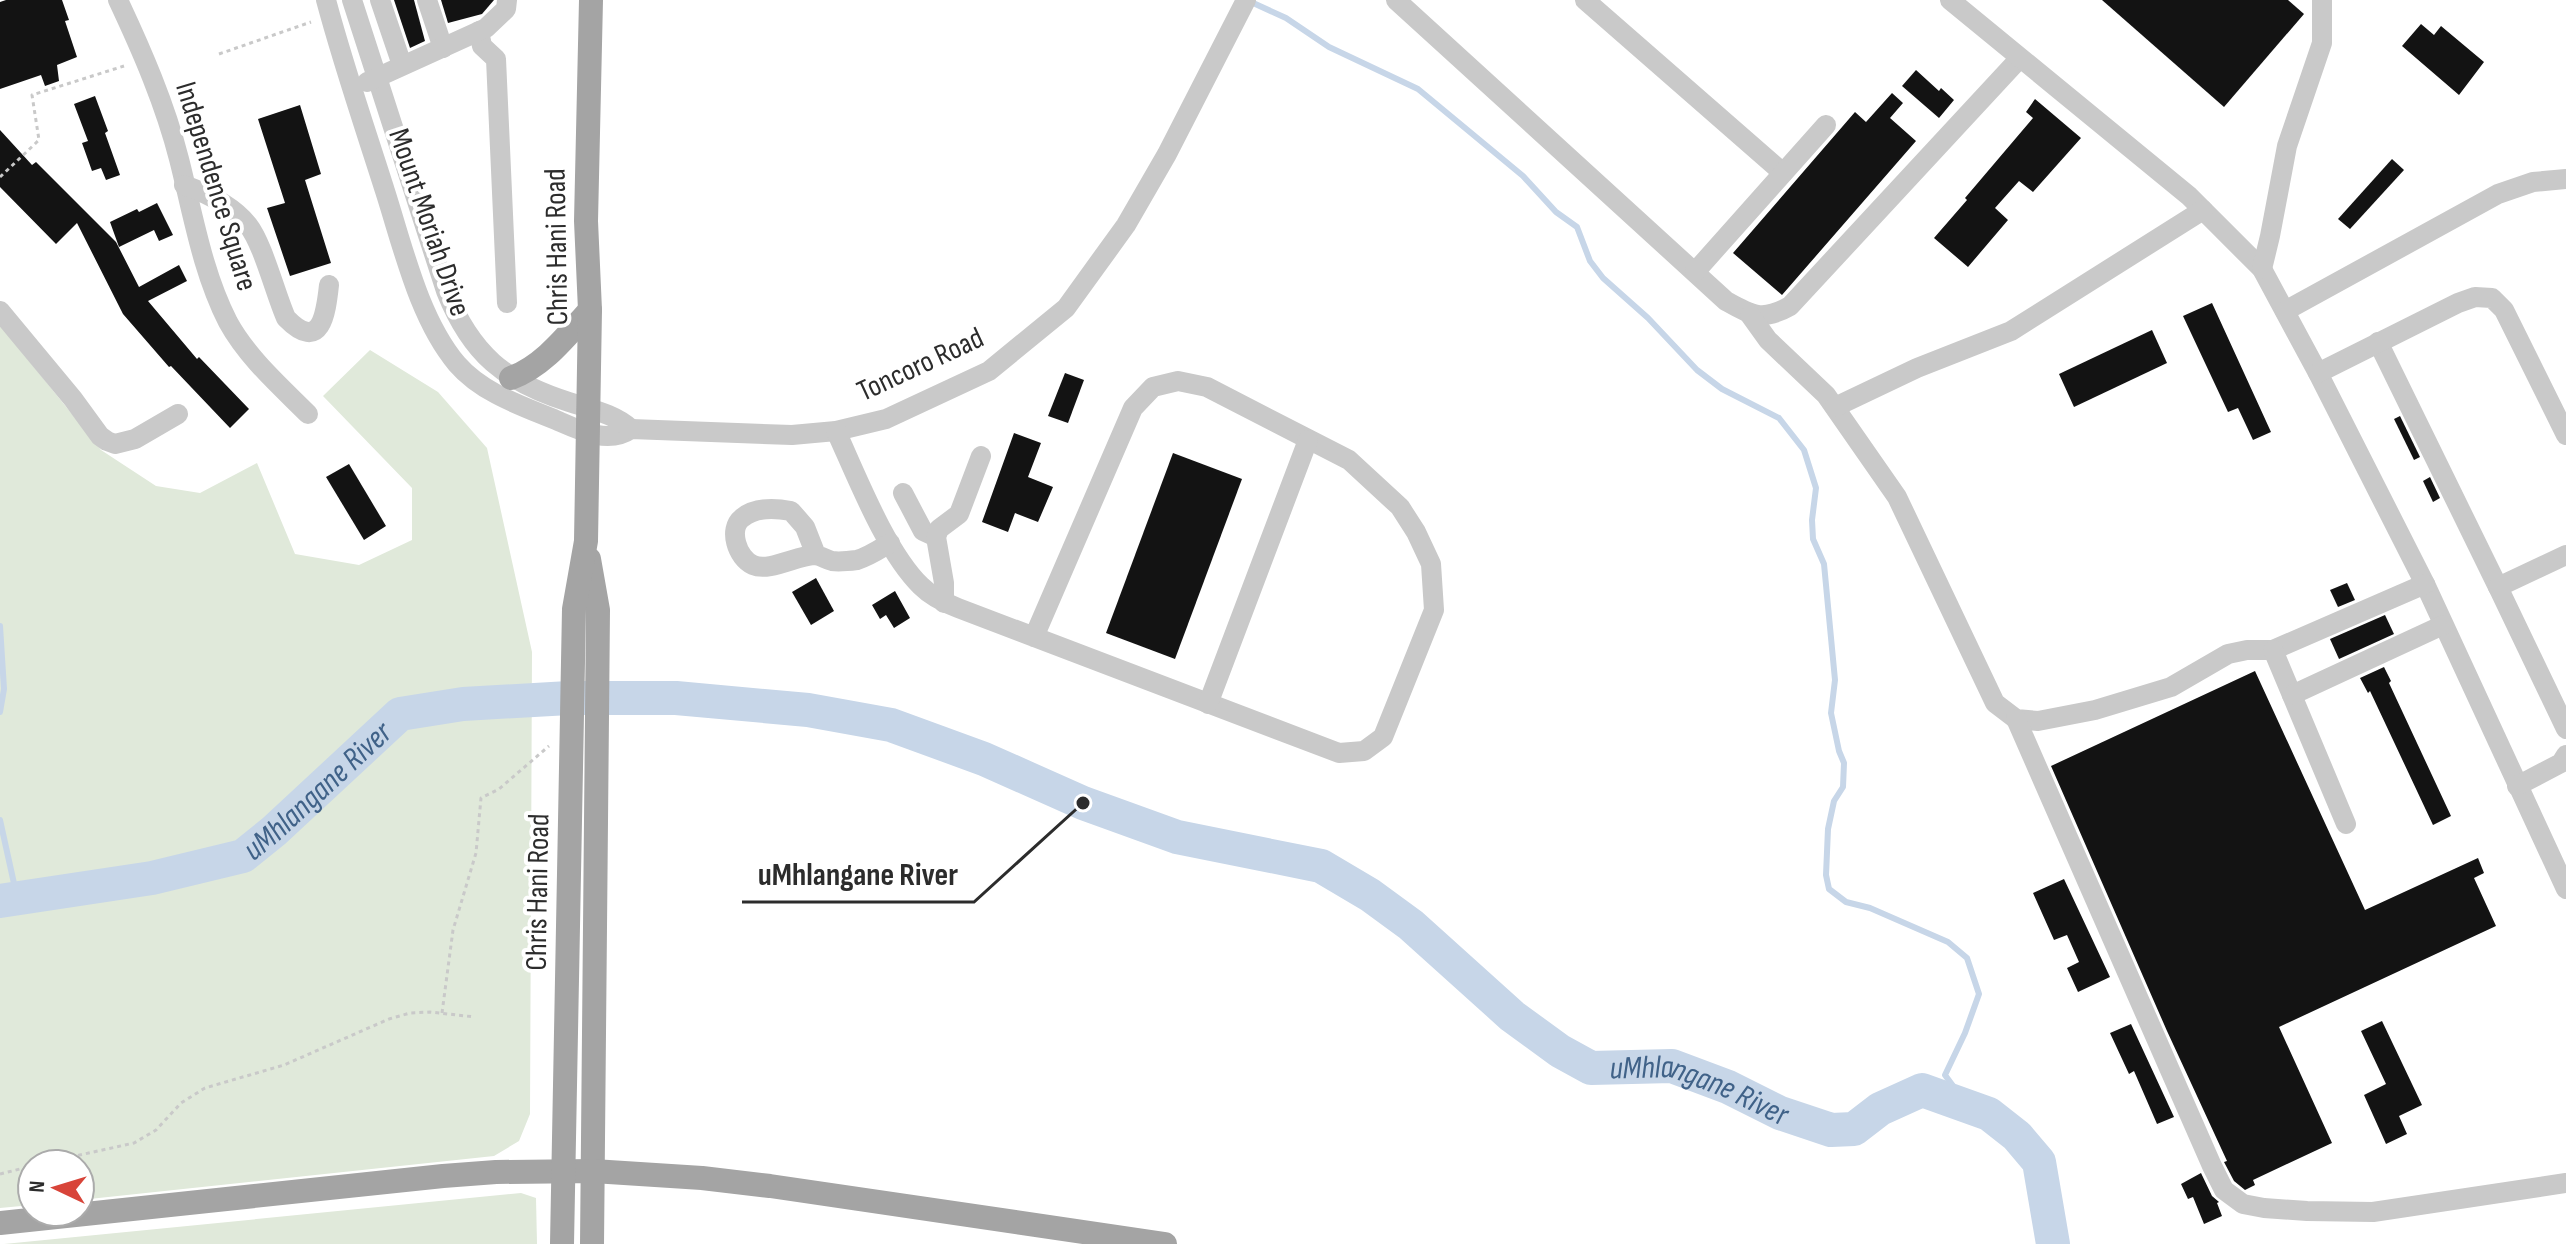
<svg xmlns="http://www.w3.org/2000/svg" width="2566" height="1244" font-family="'Sofia Sans Condensed',sans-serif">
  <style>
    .green { fill: #e0e9da }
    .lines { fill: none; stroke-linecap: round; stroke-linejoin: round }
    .stream { stroke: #c7d6e8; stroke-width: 6 }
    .river { stroke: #c7d6e8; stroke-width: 34 }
    .building { fill: #131313 }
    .path { stroke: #c9c9c9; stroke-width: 3; stroke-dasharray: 4 4; stroke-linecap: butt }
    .minor { stroke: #c9c9c9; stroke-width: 20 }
    .major { stroke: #a4a4a4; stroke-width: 24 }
    .labels { text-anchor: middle; stroke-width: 8; stroke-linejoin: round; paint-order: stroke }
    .street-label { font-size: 30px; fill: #2c2c2c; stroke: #fff }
    .water-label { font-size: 32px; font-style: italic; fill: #406288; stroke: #fff }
    .leader { fill: none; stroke: #2c2c2c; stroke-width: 3 }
    .callout-dot { fill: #2c2c2c; stroke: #fff; stroke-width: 3 }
    .callout-label { font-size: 32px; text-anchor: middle; font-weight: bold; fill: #2c2c2c; stroke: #fff; stroke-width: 8; stroke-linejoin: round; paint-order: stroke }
  </style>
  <rect width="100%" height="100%" fill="#fff"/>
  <g class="green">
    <polygon points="0,325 101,450 156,486 200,493 257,463 295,554 359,565 412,540 412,488 323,396 370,350 438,392 487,448 532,652 530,1114 519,1141 494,1156 80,1200 80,1164 32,1164 32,1205 0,1208"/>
    <polygon points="521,1193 536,1198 537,1244 4,1244"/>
  </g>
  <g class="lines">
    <g class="stream">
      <polyline points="1251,2 1286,18 1329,47 1418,89 1523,176 1556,212 1577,227 1590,261 1603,278 1648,318 1697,370 1722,389 1779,418 1804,450 1816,488 1812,520 1813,539 1824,564 1835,680 1831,713 1839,751 1844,763 1843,787 1834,801 1828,829 1826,875 1829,889 1846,902 1870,908 1948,942 1967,958 1979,994 1965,1033 1945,1075 1967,1105"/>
      <polyline points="0,626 4,689 0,712"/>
      <polyline points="0,820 17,897"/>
    </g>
    <path class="river" id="s1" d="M0,901L152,878L243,856L274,831L400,714L463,704L569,698H676L808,710L891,725L984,759L1083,803L1177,837L1321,866L1370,895L1411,925L1512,1016L1560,1051L1591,1068L1672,1066L1728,1087L1780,1113L1831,1130L1854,1129L1880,1109L1922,1090L1989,1114L2017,1136L2039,1162L2053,1244"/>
  </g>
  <g class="building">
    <polygon points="6,0 62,0 69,20 65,21 77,57 57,65 59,81 45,86 41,75 0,89 0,2"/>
    <polygon points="394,0 414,0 425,41 410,48"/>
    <polygon points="441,0 494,0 482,14 448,23"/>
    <polygon points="2102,0 2288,0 2304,14 2224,107"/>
    <polygon points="2421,24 2434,35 2441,26 2484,62 2459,95 2402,46"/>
    <polygon points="1916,70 1939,91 1941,88 1954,100 1939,118 1902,86"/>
    <polygon points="1892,93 1903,103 1890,118 1916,141 1782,295 1733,253 1855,112 1866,122"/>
    <polygon points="95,96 108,131 105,133 120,175 106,180 101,168 92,171 82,143 88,141 74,104"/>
    <polygon points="2035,99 2081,138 2033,192 2019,181 1995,208 2008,220 1968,267 1934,238 1967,200 1965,198 2033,118 2026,112"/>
    <polygon points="300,105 321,174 305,180 331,263 290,276 267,208 285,203 258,119"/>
    <polygon points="0,130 32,165 36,162 116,242 139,287 179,265 187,281 148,301 197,359 199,357 249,409 230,428 171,366 169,367 123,314 77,223 56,244 0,187"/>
    <polygon points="2392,159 2404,170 2350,229 2338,219"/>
    <polygon points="157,203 173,235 159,241 154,230 119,247 110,222 137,209 139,212"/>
    <polygon points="2212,303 2271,432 2253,440 2238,408 2228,412 2183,316"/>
    <polygon points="2152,330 2167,363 2074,407 2059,374"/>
    <polygon points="1065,373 1084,380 1068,423 1048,416"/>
    <polygon points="2400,416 2420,457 2414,460 2394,419"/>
    <polygon points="1014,433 1041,443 1028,477 1053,487 1038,522 1015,513 1008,532 982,522"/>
    <polygon points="1173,453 1242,479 1175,659 1106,633"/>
    <polygon points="349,464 386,526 364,540 326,477"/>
    <polygon points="2430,477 2440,498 2433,502 2423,481"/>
    <polygon points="816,578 834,611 811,625 792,592"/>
    <polygon points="2347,583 2355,600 2338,607 2330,590"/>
    <polygon points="895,591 910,618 894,628 886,615 880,619 872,605"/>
    <polygon points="2385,615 2394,634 2339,659 2330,639"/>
    <polygon points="2384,667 2391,681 2389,683 2451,816 2433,825 2370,691 2368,693 2360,678"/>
    <polygon points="2255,671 2365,910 2478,858 2484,873 2474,878 2496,926 2279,1027 2332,1143 2253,1180 2255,1185 2245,1190 2234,1181 2224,1162 2227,1161 2167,1031 2051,766"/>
    <polygon points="2064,879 2110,977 2078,992 2067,968 2079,962 2067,935 2054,940 2033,893"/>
    <polygon points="2382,1021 2422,1105 2399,1116 2407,1134 2386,1144 2364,1095 2386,1084 2361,1031"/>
    <polygon points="2131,1024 2174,1117 2157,1124 2134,1071 2129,1074 2110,1033"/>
    <polygon points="2201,1173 2212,1196 2219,1202 2217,1203 2222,1216 2204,1224 2193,1197 2188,1199 2181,1184"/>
  </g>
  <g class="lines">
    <g class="path">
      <polyline points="219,54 311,22"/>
      <polyline points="0,177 39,140 32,95 124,66"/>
      <polyline points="442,1013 453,930 476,853 481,798 499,789 549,746"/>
      <polyline points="39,1164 134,1143 156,1130 181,1103 205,1088 284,1065 389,1019 410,1013 430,1012 475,1017"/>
      <polyline points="0,1174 32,1166"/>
    </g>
    <g class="minor">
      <path d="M118,0C142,51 165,104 179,159C193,214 202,271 228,322C247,357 280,386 308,414"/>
      <path d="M326,0C343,64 365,128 385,191C403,247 419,319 457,364C482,393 522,406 556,420C579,430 608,445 631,429L792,435L836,431L886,419L989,371L1066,308L1126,225L1167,154L1246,0"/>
      <path d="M352,0L446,291C471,354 505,382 569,402C590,409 615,414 631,429"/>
      <polyline points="380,0 402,65"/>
      <polyline points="427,0 443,48"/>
      <path d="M1396,0L1726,301C1751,315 1762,322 1790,306L2019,59"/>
      <polyline points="1585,0 1783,173"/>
      <polyline points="1950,0 2189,196 2262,269 2318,373 2425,584 2566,889"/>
      <polyline points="479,31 482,46 496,59 507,303"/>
      <polyline points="367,82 486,28 506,9 507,0"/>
      <path d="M184,185C206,193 233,206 248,225C263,244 275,293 286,318C321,354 326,313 329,285"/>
      <polyline points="2262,269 2270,236 2287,146 2322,43 2322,0"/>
      <polyline points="1695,272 1826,125"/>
      <polyline points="0,311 73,399 100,436 107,441 115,444 135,439 178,414"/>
      <polyline points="2285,311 2498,194 2533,182 2566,179"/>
      <polyline points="1750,315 1768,340 1826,395 1897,497 1995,703 2016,719 2038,721 2095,710 2171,687 2228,654 2247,650 2273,650 2425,584"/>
      <polyline points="2378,342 2498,587"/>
      <polyline points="2318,373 2458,303 2475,297 2492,298 2504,310 2566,435"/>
      <polyline points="1835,407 1917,368 2011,331 2203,210"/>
      <path d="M836,431C857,477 886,552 921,586C931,596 945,603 958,608L1339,753L1364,751L1383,737L1434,610L1431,564L1416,532L1400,507L1349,460L1207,387L1178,381L1153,387L1133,408L1034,637"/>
      <polyline points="903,493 923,531 936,537"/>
      <path d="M816,555L805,527L791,511C775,508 755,507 742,518C728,529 737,558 753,565C769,572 796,556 814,555C820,555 825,559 832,561C839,562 849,561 857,560C868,557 880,549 890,543"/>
      <polyline points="2566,555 2498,587 2566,729"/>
      <polyline points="944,603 944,583 936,537 939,529 959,514 981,456"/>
      <polyline points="2273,650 2346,824"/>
      <polyline points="2292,695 2443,625"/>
      <polyline points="1208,704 1308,440"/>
      <polyline points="2016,719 2212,1166 2224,1190 2243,1204 2264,1208 2307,1211 2373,1212 2566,1183"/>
      <polyline points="2517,786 2561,763 2566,755"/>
    </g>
    <g class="major">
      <path d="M511,378C544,366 567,335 590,310"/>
      <polyline points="589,559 598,610 592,1244"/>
      <polyline points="0,1223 443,1176 496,1172 593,1171 702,1178 770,1186 1165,1244"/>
      <polyline points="562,1244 574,609 586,541 590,310 586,221 591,0"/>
    </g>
  </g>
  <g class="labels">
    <g class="street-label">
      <text transform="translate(217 186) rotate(73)" y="10">Independence Square</text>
      <text transform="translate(430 222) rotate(71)" y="10">Mount Moriah Drive</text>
      <text transform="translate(556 247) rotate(-91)" y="10">Chris Hani Road</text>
      <text transform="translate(920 364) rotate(-25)" y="10">Toncoro Road</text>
      <text transform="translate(537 892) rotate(-89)" y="10">Chris Hani Road</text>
    </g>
    <g class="water-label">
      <text dy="11" stroke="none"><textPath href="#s1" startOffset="346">uMhlangane River</textPath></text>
      <text dy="11" stroke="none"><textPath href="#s1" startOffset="1858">uMhlangane River</textPath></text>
    </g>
  </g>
  <path class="leader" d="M1083 803L974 902H742"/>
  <circle class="callout-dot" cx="1083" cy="803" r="8"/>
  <g class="callout-label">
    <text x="858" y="885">uMhlangane River</text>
  </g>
  <g transform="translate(56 1188) rotate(274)"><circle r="38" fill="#ffffff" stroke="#ababab" stroke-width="2"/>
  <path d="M0-6L14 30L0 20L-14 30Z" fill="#d84439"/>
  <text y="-12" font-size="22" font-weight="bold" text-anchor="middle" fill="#2c2c2c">N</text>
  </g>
</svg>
